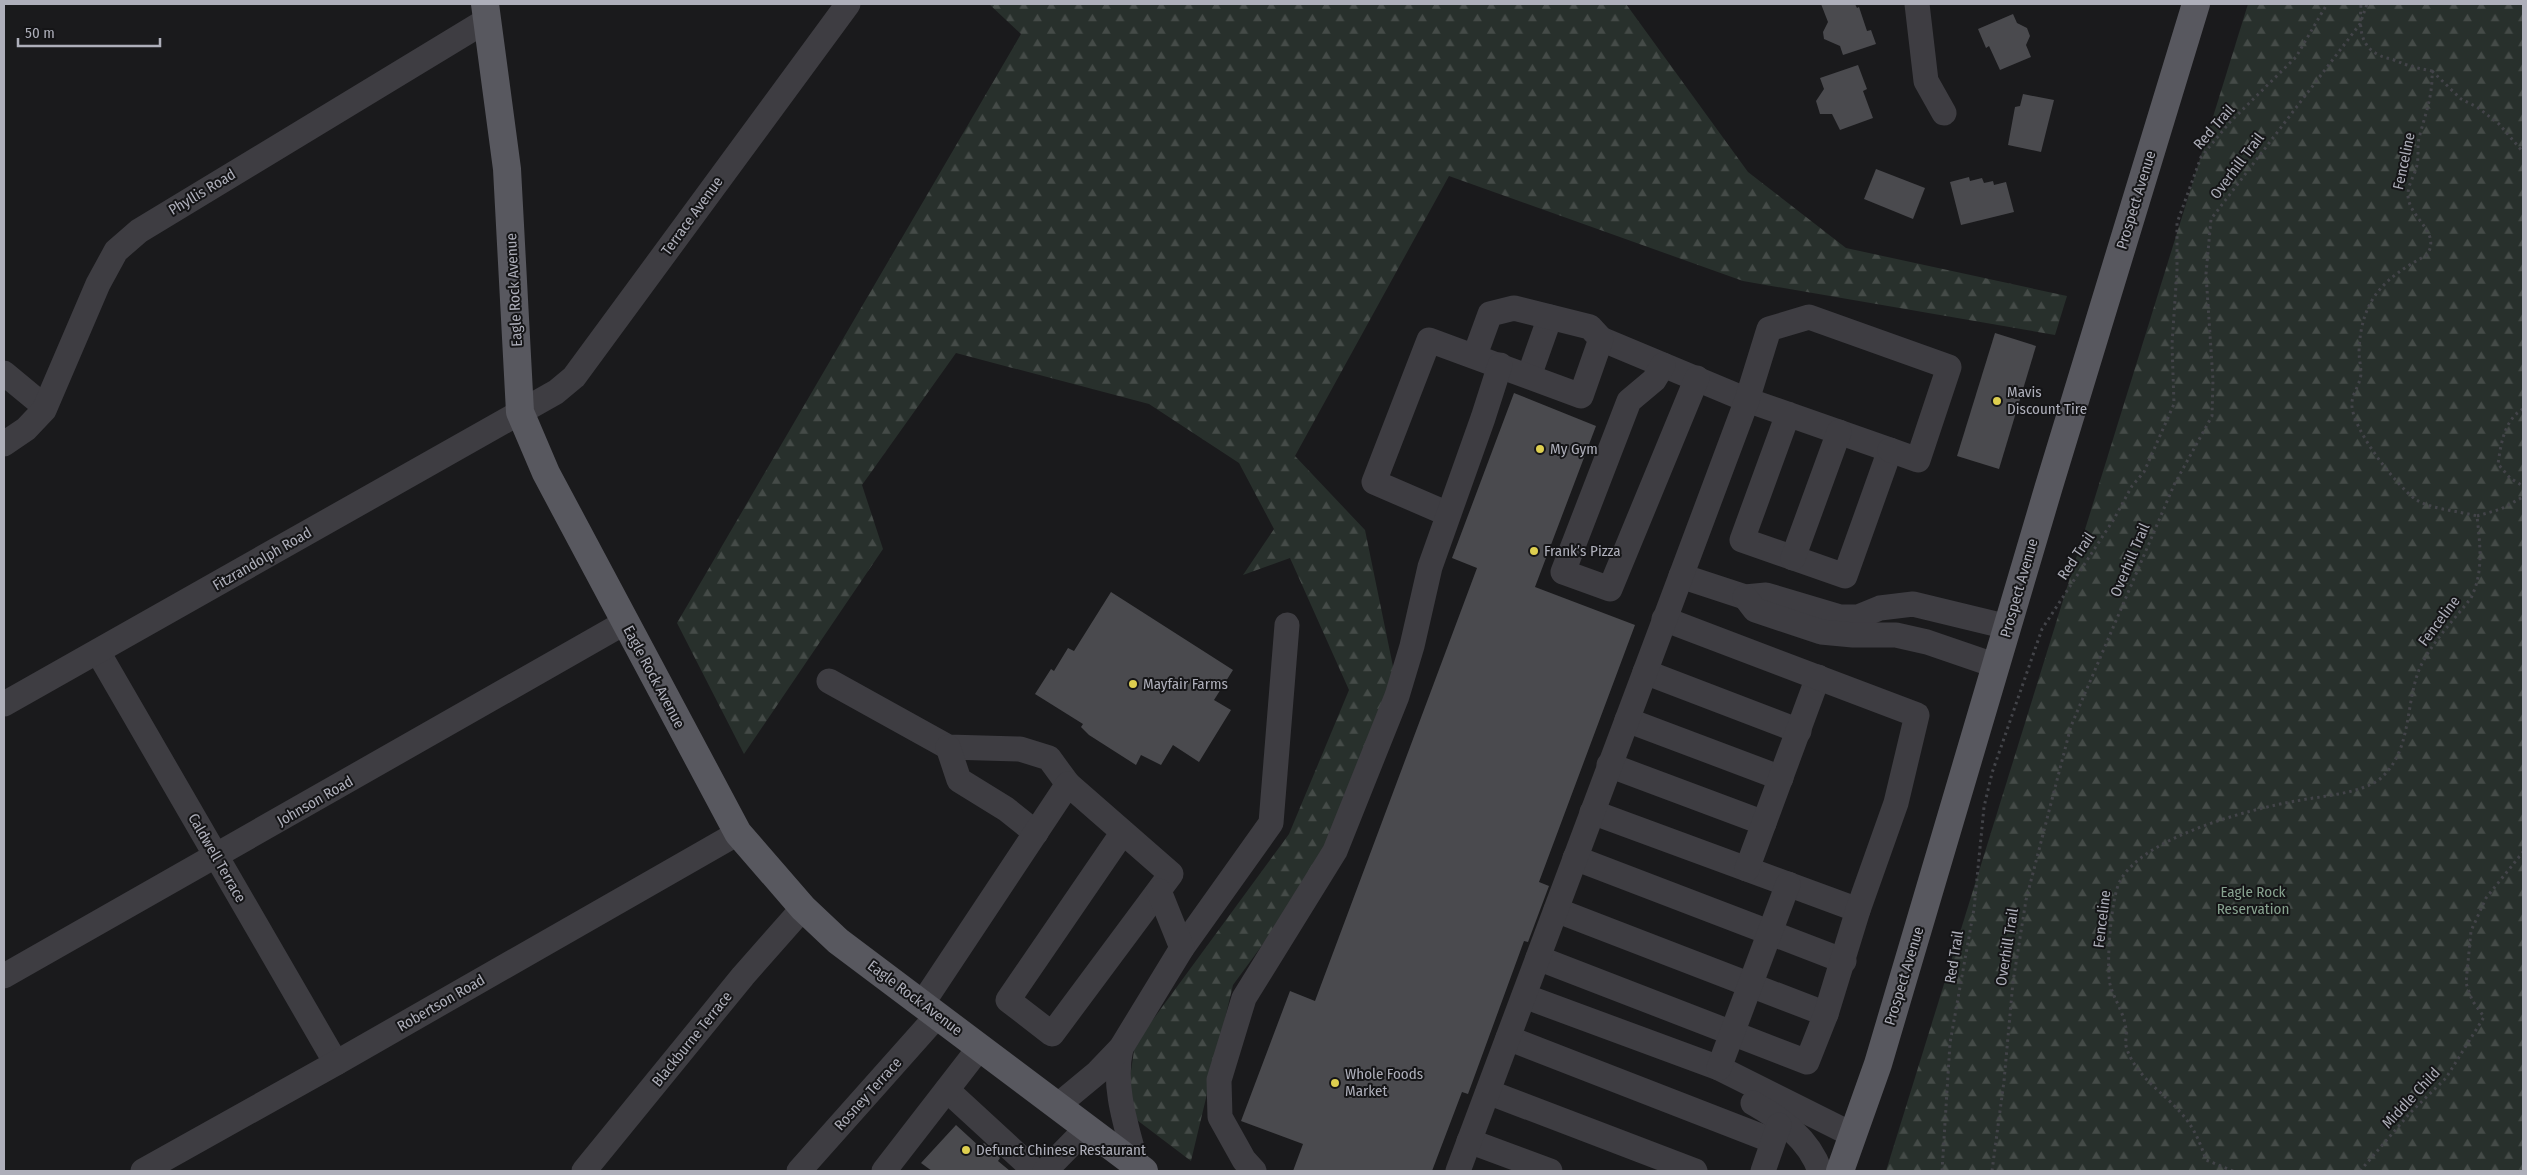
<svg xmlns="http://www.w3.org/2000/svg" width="2527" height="1175" font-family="'Fira Sans Condensed',sans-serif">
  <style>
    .forest { fill: url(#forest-firs) }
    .building { fill: #4a4a4e }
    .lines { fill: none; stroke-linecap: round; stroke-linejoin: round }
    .path { stroke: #434449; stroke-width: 3; stroke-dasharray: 2.5 4; stroke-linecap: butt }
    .minor { stroke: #3e3d42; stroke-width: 25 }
    .major { stroke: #58585f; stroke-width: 28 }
    .poi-dot { fill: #decf4f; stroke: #151517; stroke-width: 2 }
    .labels { text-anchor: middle; stroke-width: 4; stroke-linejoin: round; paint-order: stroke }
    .street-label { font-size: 15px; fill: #aeafba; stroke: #151517 }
    .poi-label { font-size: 15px; fill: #aeafba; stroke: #151517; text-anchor: start }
    .park-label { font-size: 15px; fill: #87a28f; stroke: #151517 }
  </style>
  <defs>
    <pattern id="forest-firs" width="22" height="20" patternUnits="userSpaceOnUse" patternTransform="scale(1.25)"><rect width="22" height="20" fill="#28302c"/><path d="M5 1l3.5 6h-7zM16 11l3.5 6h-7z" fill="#454b48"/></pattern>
  </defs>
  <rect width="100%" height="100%" fill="#1a1a1c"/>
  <g class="forest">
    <polygon points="989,4 1626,4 1748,172 1846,248 2067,296 2055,335 1743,281 1449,176 1295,456 1365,530 1397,686 1337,843 1233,985 1191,1161 1125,1111 1135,1044 1289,834 1349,690 1290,558 1243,575 1274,529 1239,463 1149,404 956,353 862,485 883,549 744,754 677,623 1021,34"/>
    <polygon points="2248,4 2523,4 2523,1171 1886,1171"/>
  </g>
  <g class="building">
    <polygon points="1821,4 1855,4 1857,8 1859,7 1867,31 1871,30 1876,44 1843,55 1840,46 1824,39 1823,32 1828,22"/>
    <polygon points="2013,14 2017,23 2027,28 2030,36 2026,45 2031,57 2000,70 1989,46 1986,48 1978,29"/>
    <polygon points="1858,65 1867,89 1863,91 1873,118 1840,130 1832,114 1820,114 1816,101 1824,89 1820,78"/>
    <polygon points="2023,94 2054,100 2041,152 2008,145 2015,107 2020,106"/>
    <polygon points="1876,169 1925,188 1913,219 1864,199"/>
    <polygon points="1969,177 1970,181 1982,178 1984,183 1993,181 1994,185 2006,182 2014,212 1961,225 1950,182"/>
    <polygon points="1995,333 2036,346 1999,469 1957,456"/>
    <polygon points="1514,393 1596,426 1535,587 1635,625 1539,882 1549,886 1528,942 1524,941 1468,1094 1462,1092 1432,1171 1293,1171 1303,1144 1241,1121 1290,991 1315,1001 1477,568 1452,558"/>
    <polygon points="1111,592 1233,670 1214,700 1231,710 1199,762 1173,745 1161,765 1141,755 1136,765 1089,735 1081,727 1083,724 1035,694 1051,669 1054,671 1068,648 1074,651"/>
    <polygon points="956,1125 980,1147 984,1143 1000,1158 998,1161 1010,1171 932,1171 921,1163"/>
  </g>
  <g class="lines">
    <g class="path">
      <polyline points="2432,71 2461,99 2477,107 2499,124 2523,152"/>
      <path d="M2523,409C2504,420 2501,444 2498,464L2510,478L2523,486"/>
      <polyline points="2477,516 2501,509 2523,497"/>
      <polyline points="1942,1171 1950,1043 1974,909 1984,807 1992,773 2042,629 2114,519 2132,486 2144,472 2174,404 2172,344 2177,271 2177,223 2201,157 2230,122 2296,57 2327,4"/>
      <polyline points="1992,1171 2004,1081 2013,982 2026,900 2071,726 2174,485 2212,416 2213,380 2206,274 2211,219 2360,24 2367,4"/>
      <path d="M2233,1171L2206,1160C2200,1142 2194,1128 2182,1114C2163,1092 2134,1075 2126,1046C2125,1041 2127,1035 2126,1030C2125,1014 2114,1000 2110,984C2106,966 2111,897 2120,881C2143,837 2250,809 2296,801C2320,796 2362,794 2381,778C2412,750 2405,706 2419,670C2430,644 2454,620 2471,598C2484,571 2480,545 2477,516C2459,511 2429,509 2415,499C2396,485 2349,426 2352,402C2353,392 2360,385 2361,374C2361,366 2359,359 2359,351C2361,299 2384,278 2427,255C2442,231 2407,217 2408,194C2408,184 2415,175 2417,165C2419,156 2417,147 2419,138C2425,115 2433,96 2432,71C2417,68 2408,66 2394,60C2389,58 2384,58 2379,55C2358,45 2360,24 2361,4"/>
      <polyline points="2360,1171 2410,1113 2446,1078 2484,1017 2472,1000 2466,983 2471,931 2486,898 2523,852"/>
    </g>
    <g class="minor">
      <polyline points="1917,4 1926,81 1944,113"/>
      <polyline points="1601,339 1747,400 1890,450 1845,576 1742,540 1788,414"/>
      <polyline points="1663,365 1654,380 1629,401 1563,572 1610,589 1697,378"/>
      <polyline points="4,373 45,407"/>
      <polyline points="1529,376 1550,317"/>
      <polyline points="4,444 26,429 44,410 98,284 116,251 139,231 487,20"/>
      <polyline points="1448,514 1374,482 1429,340 1581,396 1601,339 1590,327 1514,308 1490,314 1475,355"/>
      <polyline points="1793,558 1839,432"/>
      <polyline points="1681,576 1745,597 1766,595 1840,617 1858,617 1880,608 1913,604 2008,627"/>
      <polyline points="1745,597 1755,610 1821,632 1853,635 1896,635 1927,642 1997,666"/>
      <polyline points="98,652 336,1063"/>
      <polyline points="1645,672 1799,731"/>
      <polyline points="829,681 948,747 1020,749 1049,758 1068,784"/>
      <polyline points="4,704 556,392 574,377 848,4"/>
      <polyline points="1627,720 1781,778"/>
      <polyline points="948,747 959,780 1006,809 1036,833"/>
      <polyline points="1609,765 1764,823"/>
      <polyline points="1592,812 1858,910"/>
      <polyline points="1575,858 1844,961"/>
      <polyline points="1747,869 1818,677"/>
      <polyline points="1556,910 1826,1014"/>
      <polyline points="1182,948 1271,823 1287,625"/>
      <polyline points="1538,958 1807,1062 1826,1014 1858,910 1896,803 1917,715 1664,619"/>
      <polyline points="4,976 624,623"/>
      <polyline points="1524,996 1719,1068 1853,1135"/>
      <polyline points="922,1004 1068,784 1171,874 1052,1034 1008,1000 1123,832"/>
      <polyline points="1508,1038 1773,1141"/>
      <path d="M1121,1048C1112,1087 1127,1128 1137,1166L1133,1171"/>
      <polyline points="1719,1068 1788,884"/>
      <polyline points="947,1090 1035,1171"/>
      <polyline points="1488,1092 1695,1171"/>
      <path d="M1753,1103C1781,1119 1809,1139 1820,1171"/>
      <polyline points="1057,1106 1098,1072 1121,1048 1182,948 1159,891"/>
      <polyline points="1469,1141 1550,1171"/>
      <polyline points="143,1171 336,1063 738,833"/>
      <polyline points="584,1171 743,976 803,908"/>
      <polyline points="799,1171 937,1016"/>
      <polyline points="884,1171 980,1047"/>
      <polyline points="1045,1171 1087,1128"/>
      <polyline points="1254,1171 1244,1160 1220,1117 1219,1080 1244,998 1335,851 1397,696 1412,646 1430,567 1483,418 1500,365"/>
      <polyline points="1458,1171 1747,400 1769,329 1809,317 1949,367 1918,460 1890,450"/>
      <polyline points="1763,1171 1779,1125"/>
    </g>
    <g class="major">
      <polyline points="485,4 507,169 520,412 546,473 738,833 803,908 838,941 1144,1171"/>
      <polyline points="1840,1171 1878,1064 2049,486 2196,4"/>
    </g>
  </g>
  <g class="poi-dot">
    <circle cx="1997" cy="401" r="5"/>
    <circle cx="1540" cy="449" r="5"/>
    <circle cx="1534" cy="551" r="5"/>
    <circle cx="1133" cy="684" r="5"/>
    <circle cx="1335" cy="1083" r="5"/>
    <circle cx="966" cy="1150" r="5"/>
  </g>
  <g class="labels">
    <g class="street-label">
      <text transform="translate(2214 127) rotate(-49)" y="5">Red Trail</text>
      <text transform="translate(2404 161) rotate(-78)" y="5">Fenceline</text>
      <text transform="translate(2237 166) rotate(-53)" y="5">Overhill Trail</text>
      <text transform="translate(202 192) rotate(-31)" y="5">Phyllis Road</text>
      <text transform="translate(2136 200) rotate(-73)" y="5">Prospect Avenue</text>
      <text transform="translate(692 216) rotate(-54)" y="5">Terrace Avenue</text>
      <text transform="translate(514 290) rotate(-93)" y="5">Eagle Rock Avenue</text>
      <text transform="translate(2076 556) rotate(-56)" y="5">Red Trail</text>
      <text transform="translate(262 559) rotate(-30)" y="5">Fitzrandolph Road</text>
      <text transform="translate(2130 560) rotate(-67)" y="5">Overhill Trail</text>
      <text transform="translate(2019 588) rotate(-74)" y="5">Prospect Avenue</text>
      <text transform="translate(2439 621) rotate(-53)" y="5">Fenceline</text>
      <text transform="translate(654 677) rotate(62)" y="5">Eagle Rock Avenue</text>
      <text transform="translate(315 801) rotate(-30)" y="5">Johnson Road</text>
      <text transform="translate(217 858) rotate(60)" y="5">Caldwell Terrace</text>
      <text transform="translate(2102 919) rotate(-83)" y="5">Fenceline</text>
      <text transform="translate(2007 947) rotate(-81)" y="5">Overhill Trail</text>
      <text transform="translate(1954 957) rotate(-81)" y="5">Red Trail</text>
      <text transform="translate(1904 976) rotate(-73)" y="5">Prospect Avenue</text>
      <text transform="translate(915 998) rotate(37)" y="5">Eagle Rock Avenue</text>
      <text transform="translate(441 1003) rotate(-30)" y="5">Robertson Road</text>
      <text transform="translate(692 1039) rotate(-51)" y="5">Blackburne Terrace</text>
      <text transform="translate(868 1094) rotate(-48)" y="5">Rosney Terrace</text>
      <text transform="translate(2411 1098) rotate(-47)" y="5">Middle Child</text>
    </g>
    <g class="poi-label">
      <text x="2007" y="397">Mavis<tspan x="2007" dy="17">Discount Tire</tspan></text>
      <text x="1550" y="454">My Gym</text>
      <text x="1544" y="556">Frank’s Pizza</text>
      <text x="1143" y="689">Mayfair Farms</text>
      <text x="1345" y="1079">Whole Foods<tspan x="1345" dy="17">Market</tspan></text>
      <text x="976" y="1155">Defunct Chinese Restaurant</text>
    </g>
    <g class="park-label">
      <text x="2253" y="897">Eagle Rock<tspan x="2253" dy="17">Reservation</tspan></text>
    </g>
  </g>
  <rect width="2527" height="1175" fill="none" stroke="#aeafba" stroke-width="10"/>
  <path d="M18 38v8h142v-8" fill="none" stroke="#aeafba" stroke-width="2.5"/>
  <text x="25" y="38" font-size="15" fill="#aeafba" stroke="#151517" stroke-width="4" paint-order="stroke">50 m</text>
</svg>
